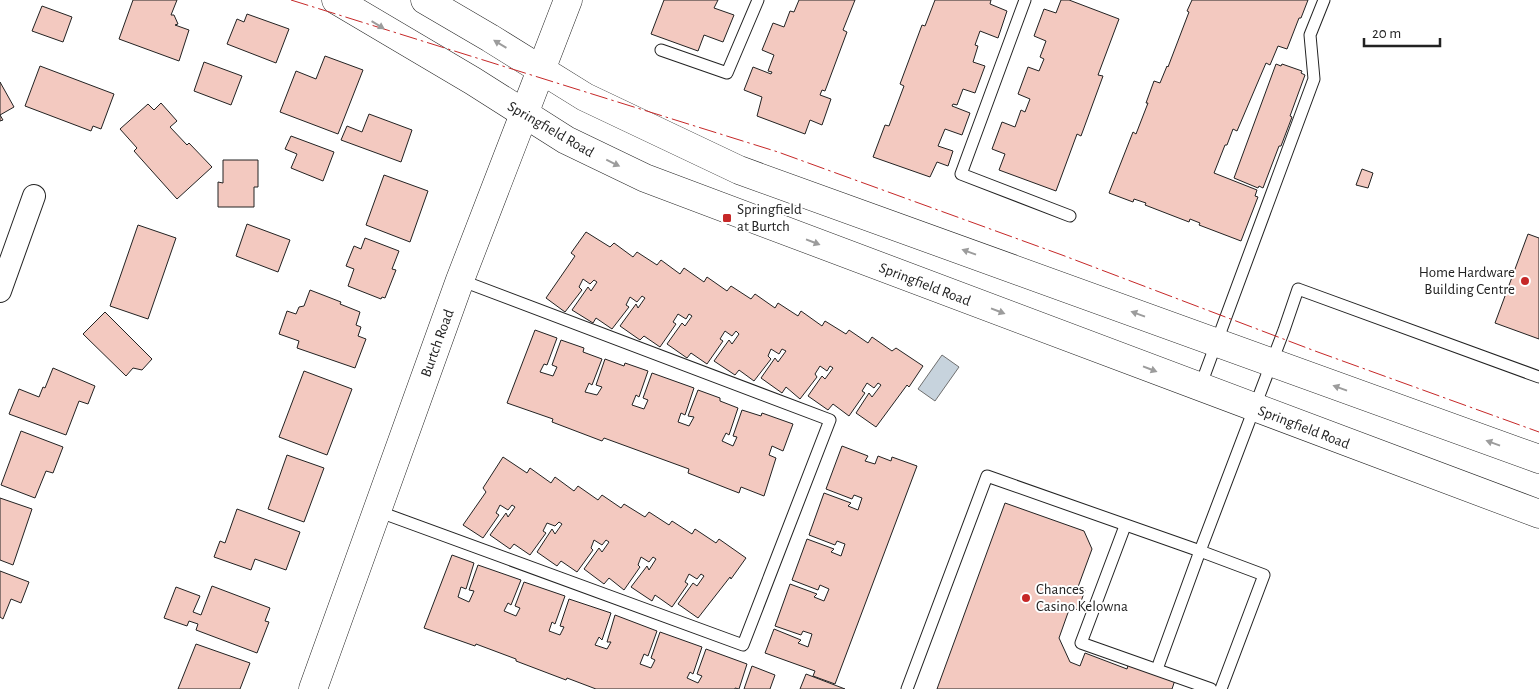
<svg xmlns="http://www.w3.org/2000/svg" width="1539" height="689" font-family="'Alegreya Sans',sans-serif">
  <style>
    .water { fill: #c7d3dd; stroke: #6f6f6f }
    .building { fill: #f3c9c0; stroke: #222 }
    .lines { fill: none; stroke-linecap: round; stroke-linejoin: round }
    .lane-casing { stroke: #222; stroke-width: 13 }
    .street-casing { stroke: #222; stroke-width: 24 }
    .secondary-casing { stroke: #222; stroke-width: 29 }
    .lane { stroke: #fff; stroke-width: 11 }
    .street { stroke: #fff; stroke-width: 22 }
    .secondary { stroke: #fff; stroke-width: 28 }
    .power { stroke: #c62828; stroke-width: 1; stroke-dasharray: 18 4 2.5 4; stroke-linecap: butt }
    .oneway { fill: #9c9c9c }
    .poi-dot { fill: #c62828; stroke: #fff; stroke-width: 2 }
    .labels { text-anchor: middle; stroke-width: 4; stroke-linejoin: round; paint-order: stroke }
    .street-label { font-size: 15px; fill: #222; stroke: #fff }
    .poi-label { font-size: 15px; fill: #222; stroke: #fff; text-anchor: start }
  </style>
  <rect width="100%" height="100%" fill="#fff"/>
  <polygon class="water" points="942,355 959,367 935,401 918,389"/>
  <g class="building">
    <polygon points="133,0 177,0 171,15 174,15 178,24 175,25 189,30 179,61 119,39"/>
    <polygon points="664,0 718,0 714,8 734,15 723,42 704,35 698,51 651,34"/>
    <polygon points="799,0 855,0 843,30 847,32 825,91 822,90 820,95 831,99 822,125 810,120 805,134 757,116 762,97 744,90 753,67 771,74 772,72 768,71 774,55 762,50 773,23 784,27 790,11 794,12"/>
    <polygon points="935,0 991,0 990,4 1007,11 998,38 980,31 975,45 978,46 973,62 985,66 975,93 963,89 957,105 953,104 952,106 970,113 962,135 945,129 938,146 953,151 948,166 937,162 930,177 873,157 885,125 889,126 904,86 900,84 922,25 925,26"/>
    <polygon points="1061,0 1069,0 1119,19 1098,75 1103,76 1081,136 1077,134 1056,191 999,170 1005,154 992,149 1002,122 1015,127 1021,110 1025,112 1030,99 1018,94 1028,67 1039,71 1044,59 1040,57 1046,41 1034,36 1044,9 1056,13"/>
    <polygon points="1192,0 1308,0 1301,18 1299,18 1287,49 1278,46 1270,65 1266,63 1237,131 1233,129 1227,145 1225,145 1214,173 1257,190 1255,196 1258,197 1241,241 1199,225 1200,223 1190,219 1189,222 1145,205 1146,203 1134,199 1133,202 1109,193 1133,132 1136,134 1148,103 1146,103 1154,81 1160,83 1167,66 1168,67 1189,12 1187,11"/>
    <polygon points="42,6 72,17 63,42 32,31"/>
    <polygon points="247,14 289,29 276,63 227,44 237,19 244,22"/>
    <polygon points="325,56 363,70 338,134 280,112 296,71 316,79"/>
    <polygon points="204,62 242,76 231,105 194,91"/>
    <polygon points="1276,64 1281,66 1282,64 1302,71 1301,73 1305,75 1290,116 1292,117 1281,146 1279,146 1263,188 1259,186 1258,188 1234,178"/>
    <polygon points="40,66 114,94 101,129 93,126 91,131 25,106"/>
    <polygon points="0,82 14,107 0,115 3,120 0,121"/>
    <polygon points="161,103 177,121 170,127 187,145 189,143 212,167 177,199 134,151 137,148 120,129 148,104 154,110"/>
    <polygon points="369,114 412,130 401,162 341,140 347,126 362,132"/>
    <polygon points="291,136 334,152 323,181 291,168 297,154 285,149"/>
    <polygon points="223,160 258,160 258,187 254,187 254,207 218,207 218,182 223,183"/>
    <polygon points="1362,169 1373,173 1368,188 1356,185"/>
    <polygon points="384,175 428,191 410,242 366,225"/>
    <polygon points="247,224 290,240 278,272 236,256"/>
    <polygon points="138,225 176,238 148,319 110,306"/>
    <polygon points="586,232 610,247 614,243 633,257 637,252 657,265 661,260 680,274 684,268 704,282 707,277 727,291 731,286 751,299 755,294 775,308 778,303 798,316 801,311 822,326 825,321 846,334 849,330 868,343 872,337 892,351 896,348 923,366 909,387 907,385 876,427 856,413 869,393 872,397 881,385 878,383 874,388 867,383 862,391 865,393 849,416 833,404 828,410 808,396 822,376 825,379 833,368 830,366 827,371 820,366 815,374 817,377 800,399 786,387 782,393 761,378 775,358 778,362 786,351 782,349 779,354 771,349 768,356 771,359 754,381 739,370 735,375 714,361 729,340 732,344 739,334 736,331 732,336 725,331 720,339 723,341 707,364 691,353 687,358 667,344 682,323 685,326 692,316 689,314 686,319 678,314 673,322 676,324 660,347 644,336 640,340 620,326 636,304 638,308 645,298 642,296 637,302 630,297 626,305 629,307 612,329 596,318 593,323 572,310 588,287 591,291 597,282 594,280 590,284 583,279 579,287 582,290 565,312 546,298 575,256 571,253"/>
    <polygon points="1528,234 1539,238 1539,339 1495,323"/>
    <polygon points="365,238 399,251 392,269 396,270 385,298 382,297 381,299 348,286 354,269 346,266 354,246 361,249"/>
    <polygon points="310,290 341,302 340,304 360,312 356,325 361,327 358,336 366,339 355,368 297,348 299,341 279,334 287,311 296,314 299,307 304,306"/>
    <polygon points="105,312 152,359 142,370 133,368 126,376 83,334"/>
    <polygon points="535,330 557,338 547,365 544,364 540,372 553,376 557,367 552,365 561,340 584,348 583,352 602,359 592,385 589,383 585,392 597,395 602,387 596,385 605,359 624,366 625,363 648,371 639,397 636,395 632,405 644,409 648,400 643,398 652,373 694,388 685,415 681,413 678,422 689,426 694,417 688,416 698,390 720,398 720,401 738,408 729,435 726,433 722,441 733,446 737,437 733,436 742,410 761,416 762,413 793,424 783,451 772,446 769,455 776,458 764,496 741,487 739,493 688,473 689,469 604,438 602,441 552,422 553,419 507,403"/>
    <polygon points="53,368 95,386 88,404 79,401 66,435 9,414 19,389 39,397 43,387 45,388"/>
    <polygon points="304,371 352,389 327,455 279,437"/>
    <polygon points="21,431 63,447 53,473 46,471 35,498 1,485"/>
    <polygon points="842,446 868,456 865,461 875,464 878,456 891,461 892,457 917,466 835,684 813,676 815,671 765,653 774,629 801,640 798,643 808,647 812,634 803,631 801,635 775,626 790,584 817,594 814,597 824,601 829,589 820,585 818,590 792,580 807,539 834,549 831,552 841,556 845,544 837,541 835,545 809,535 824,493 851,503 848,506 858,510 862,498 854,495 852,499 826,489"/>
    <polygon points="287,455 324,468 304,522 268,509"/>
    <polygon points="503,457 527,473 530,468 551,483 555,477 574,491 578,486 598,500 602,495 621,508 624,504 645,517 649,512 669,525 672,521 692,534 695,529 716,543 719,539 746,558 731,579 730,577 698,618 678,604 693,583 697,586 704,576 701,574 697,579 689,574 685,582 688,584 672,607 655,595 652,601 631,587 647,566 649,570 656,559 653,557 649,562 641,557 638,565 640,567 624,590 609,578 604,584 584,569 599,548 602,552 609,542 606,540 602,545 594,540 591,548 593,550 577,572 561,561 557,566 537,552 552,529 555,534 562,524 559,522 555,526 547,523 543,531 546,533 530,555 514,544 510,549 490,535 506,513 508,517 515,507 512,505 508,510 500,505 496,513 499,515 483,538 463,525 486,492 483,488"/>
    <polygon points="0,498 32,509 13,565 0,560"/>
    <polygon points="1005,503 1084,531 1092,549 1078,587 1085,590 1078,610 1070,607 1059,638 1070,662 1080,666 1085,653 1127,669 1129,662 1175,680 1172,689 937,689"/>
    <polygon points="237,509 300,532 286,570 255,559 251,570 214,557 220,541 225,543"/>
    <polygon points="452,555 474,563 466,589 461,587 458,597 469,602 474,591 469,590 478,565 521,580 511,605 508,603 504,611 516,616 520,608 515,606 524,582 565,596 555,624 552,622 549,631 560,635 564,627 560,626 569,599 611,613 602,640 599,637 595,645 607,649 611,642 607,642 615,615 657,631 648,656 644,654 640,664 651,668 655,660 651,658 660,632 702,647 693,674 690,672 687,678 698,683 702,676 697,674 706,649 747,664 739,689 735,688 735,689 596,689 567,678 566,680 516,661 516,659 476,644 475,646 424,628"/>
    <polygon points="0,571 29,582 21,603 11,599 3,619 0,617"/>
    <polygon points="212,586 270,608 265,621 269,622 257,653 196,630 198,624 189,621 187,626 164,618 176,587 200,596 193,612 201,615"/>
    <polygon points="196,644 250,663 240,689 178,689"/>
    <polygon points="752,666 775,675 770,689 744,689"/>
    <polygon points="806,674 845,689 800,689"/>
  </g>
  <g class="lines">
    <defs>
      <g id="lane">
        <polyline points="1025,0 961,174 1070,216"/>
        <polyline points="661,50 727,73 758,0"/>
        <polyline points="1200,387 1314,79 1310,35 1324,0"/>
        <polyline points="377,511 743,645 830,420 460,280"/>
        <polyline points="1125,526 1081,643 1211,689"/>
        <polyline points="907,689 987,476 1200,551 1157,669"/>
        <polyline points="1221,689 1264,575 1200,551 1284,330 1298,289 1539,377"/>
      </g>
      <polyline id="street" points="0,291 34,196"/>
      <g id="secondary">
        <polyline points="336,0 473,81 566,140 645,178 1539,514"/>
        <polyline points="425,0 490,38 585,97 739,170 1539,459"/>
        <polyline points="313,689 460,280 568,0"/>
      </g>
    </defs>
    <use href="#lane" class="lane-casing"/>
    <use href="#street" class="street-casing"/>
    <use href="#secondary" class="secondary-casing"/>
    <use href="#lane" class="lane"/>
    <use href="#street" class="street"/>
    <use href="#secondary" class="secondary"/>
    <polyline class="power" points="291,0 778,152 1062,255 1315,351 1539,432"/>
  </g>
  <defs><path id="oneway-solid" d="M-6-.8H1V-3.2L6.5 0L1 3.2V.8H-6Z" transform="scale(1.25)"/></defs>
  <g class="oneway">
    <use href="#oneway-solid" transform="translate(378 25) rotate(31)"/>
    <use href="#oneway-solid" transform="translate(500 44) rotate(-149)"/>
    <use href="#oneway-solid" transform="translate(613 163) rotate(26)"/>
    <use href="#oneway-solid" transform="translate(813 242) rotate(21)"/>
    <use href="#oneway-solid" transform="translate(969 252) rotate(-160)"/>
    <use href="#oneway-solid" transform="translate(998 311) rotate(21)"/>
    <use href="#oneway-solid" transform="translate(1138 314) rotate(-160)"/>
    <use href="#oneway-solid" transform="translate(1150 369) rotate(21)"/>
    <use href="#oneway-solid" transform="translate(1340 388) rotate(-160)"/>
    <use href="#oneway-solid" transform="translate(1493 443) rotate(-160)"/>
  </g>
  <g class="poi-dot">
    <rect x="722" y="213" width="10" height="10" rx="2.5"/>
    <circle cx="1525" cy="281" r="5"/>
    <circle cx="1026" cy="598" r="5"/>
  </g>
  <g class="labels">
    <g class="street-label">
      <text transform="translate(551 129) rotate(30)" y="5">Springfield Road</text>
      <text transform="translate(925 284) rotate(21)" y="5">Springfield Road</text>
      <text transform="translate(437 343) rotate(-70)" y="5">Burtch Road</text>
      <text transform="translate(1304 427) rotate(21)" y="5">Springfield Road</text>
    </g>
    <g class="poi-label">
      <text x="737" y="214">Springfield<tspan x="737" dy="17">at Burtch</tspan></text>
      <text x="1515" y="277" text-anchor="end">Home Hardware<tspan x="1515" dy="17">Building Centre</tspan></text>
      <text x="1036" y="594">Chances<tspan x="1036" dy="17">Casino Kelowna</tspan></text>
    </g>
  </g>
  <path d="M1364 38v8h76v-8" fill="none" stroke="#222222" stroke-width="2.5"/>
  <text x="1372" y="38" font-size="15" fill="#222222" stroke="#ffffff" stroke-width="4" paint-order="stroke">20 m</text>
</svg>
